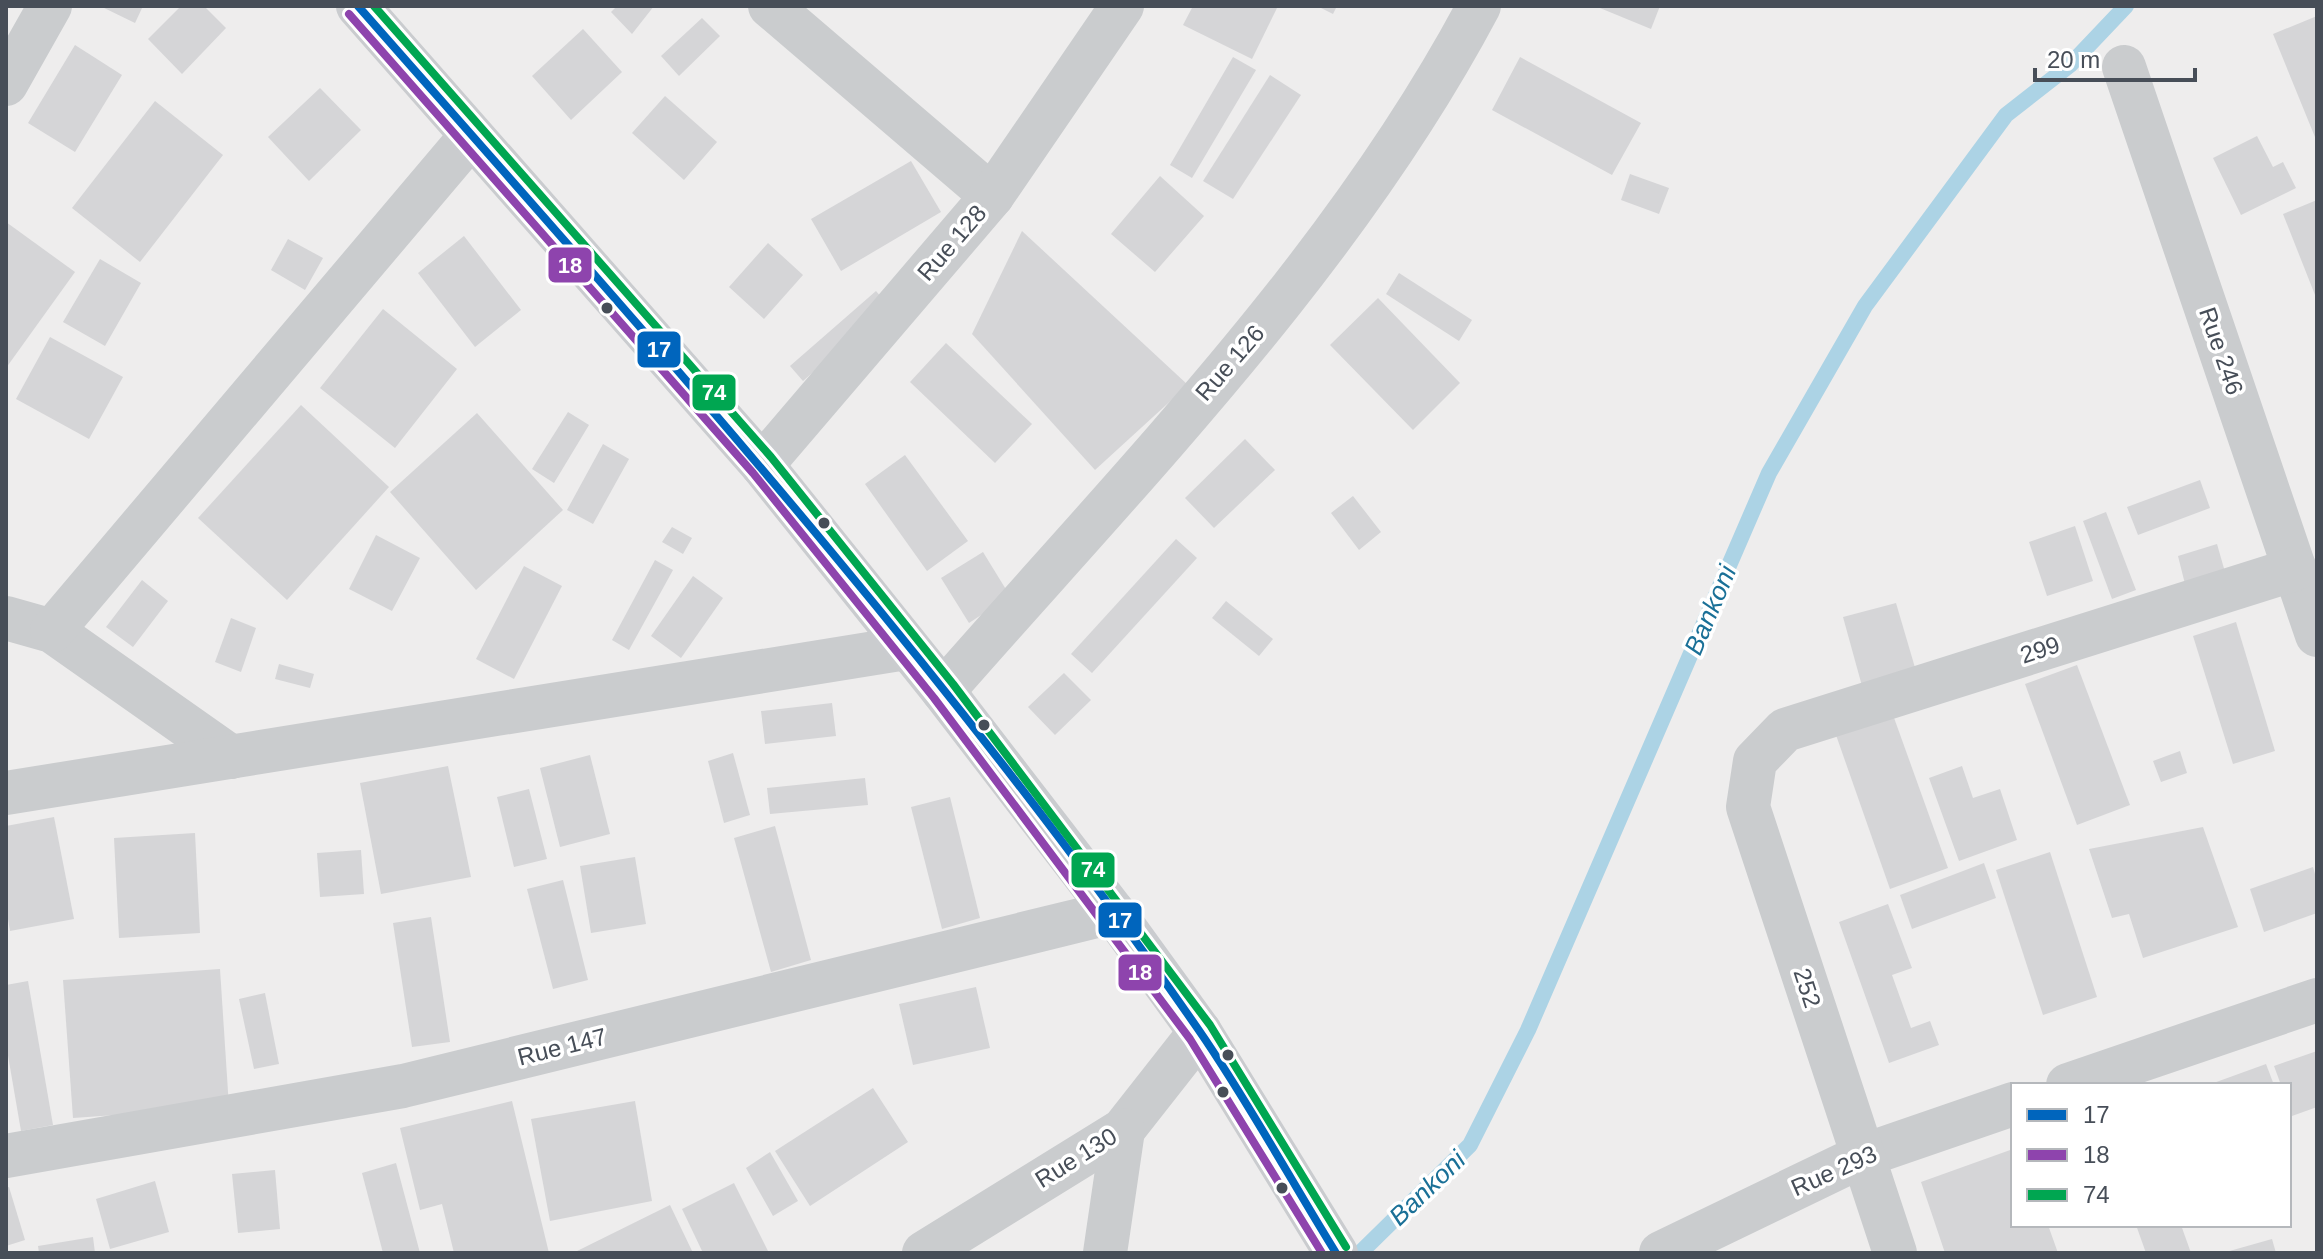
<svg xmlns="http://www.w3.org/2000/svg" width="2323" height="1259" font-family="Helvetica,sans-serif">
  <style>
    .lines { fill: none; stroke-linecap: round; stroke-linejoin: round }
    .stream { stroke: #acd3e5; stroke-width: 16 }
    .building { fill: #d5d5d7 }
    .street { stroke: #caccce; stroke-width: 44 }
    .secondary { stroke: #cacccf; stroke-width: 44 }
    .bus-1-casing { stroke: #fff; stroke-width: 14 }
    .bus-2-casing { stroke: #fff; stroke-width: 14 }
    .bus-3-casing { stroke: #fff; stroke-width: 14 }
    .bus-1 { stroke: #0065bd; stroke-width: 8 }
    .bus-2 { stroke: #8e44ad; stroke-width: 8 }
    .bus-3 { stroke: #00a651; stroke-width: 8 }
    .bus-dot { fill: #474e58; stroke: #fff; stroke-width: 3 }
    .labels { text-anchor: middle; stroke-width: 7; stroke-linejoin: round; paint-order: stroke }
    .street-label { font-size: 24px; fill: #474e58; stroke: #fff }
    .water-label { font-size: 26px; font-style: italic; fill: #1a7097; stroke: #fff }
    .line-badge { stroke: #fff; stroke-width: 3 }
    .badge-label { font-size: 22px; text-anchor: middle; font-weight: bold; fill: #fff }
  </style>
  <rect width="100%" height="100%" fill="#eeeded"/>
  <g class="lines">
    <polyline class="stream" points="1360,1253 1470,1145 1528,1030 1769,473 1865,306 2006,115 2070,65 2126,6"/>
  </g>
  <g class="building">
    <polygon points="100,6 143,6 135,23"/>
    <polygon points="181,6 204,6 226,28 182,74 148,39"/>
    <polygon points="617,6 654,6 632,34 611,12"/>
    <polygon points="1193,6 1278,6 1252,59 1183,25"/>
    <polygon points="1317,6 1337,6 1333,14"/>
    <polygon points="1595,6 1660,6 1651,29"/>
    <polygon points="2317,16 2317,142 2273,34"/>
    <polygon points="702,18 720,36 679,76 661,56"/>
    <polygon points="583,29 622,72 571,120 532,76"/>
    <polygon points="75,45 122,75 75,152 28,123"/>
    <polygon points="1233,57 1256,70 1192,178 1170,165"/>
    <polygon points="1520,57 1641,123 1612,175 1492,110"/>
    <polygon points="1270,75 1301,95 1233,199 1203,181"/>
    <polygon points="320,88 361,130 309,181 268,137"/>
    <polygon points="665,96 717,142 684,180 632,133"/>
    <polygon points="155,101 223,155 140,262 72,208"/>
    <polygon points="2257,136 2273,167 2283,162 2296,188 2241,215 2213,158"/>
    <polygon points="911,161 941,212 841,271 811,219"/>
    <polygon points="1630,174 1669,188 1659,214 1621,200"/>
    <polygon points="1160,176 1204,216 1155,272 1111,234"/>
    <polygon points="2317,200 2317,300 2283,214"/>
    <polygon points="6,222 75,272 6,368"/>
    <polygon points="1022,231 1188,385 1095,470 972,334"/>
    <polygon points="464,236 521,310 475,347 418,273"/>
    <polygon points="288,239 323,258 305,290 271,270"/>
    <polygon points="768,243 803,275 764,319 729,287"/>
    <polygon points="100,259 141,283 105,346 63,322"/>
    <polygon points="1399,273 1472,320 1459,341 1386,294"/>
    <polygon points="876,291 888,305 803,381 790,366"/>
    <polygon points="1378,298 1460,383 1413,430 1330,345"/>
    <polygon points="383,309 457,369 395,448 320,388"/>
    <polygon points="50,337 123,377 89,439 16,399"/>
    <polygon points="946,343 1032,424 995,463 910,382"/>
    <polygon points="301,405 389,487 287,600 198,518"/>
    <polygon points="568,412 589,425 554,483 532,469"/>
    <polygon points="477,413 563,510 476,590 390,492"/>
    <polygon points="1245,439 1275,470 1214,528 1185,498"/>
    <polygon points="603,444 629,459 593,524 567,510"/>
    <polygon points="905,455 968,541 927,571 865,484"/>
    <polygon points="2200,480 2210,508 2138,535 2127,507"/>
    <polygon points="1353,496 1381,532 1359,550 1331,513"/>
    <polygon points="2106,512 2136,590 2112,599 2083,521"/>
    <polygon points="2075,526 2093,581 2047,596 2029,542"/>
    <polygon points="672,527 692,538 683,554 662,542"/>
    <polygon points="376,535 420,558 392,611 349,589"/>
    <polygon points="1176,539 1197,558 1092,673 1071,654"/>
    <polygon points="2217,544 2225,572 2185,584 2178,556"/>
    <polygon points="983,552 1010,596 969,623 941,578"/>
    <polygon points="655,560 673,570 629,650 612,640"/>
    <polygon points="524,566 562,586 514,679 476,659"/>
    <polygon points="693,576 723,598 681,658 651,636"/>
    <polygon points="142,580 168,601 133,647 106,627"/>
    <polygon points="1226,601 1273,639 1259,656 1212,618"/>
    <polygon points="1896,603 1916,671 1862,686 1843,617"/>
    <polygon points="231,618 256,628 241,672 215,662"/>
    <polygon points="2236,622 2275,751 2233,764 2193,636"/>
    <polygon points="279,664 314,674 310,688 275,679"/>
    <polygon points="2077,665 2130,805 2077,825 2025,684"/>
    <polygon points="1064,673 1091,700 1055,735 1028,707"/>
    <polygon points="832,703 836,736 765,744 761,711"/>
    <polygon points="1893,715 1948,868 1890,889 1836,735"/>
    <polygon points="2180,751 2187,773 2161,782 2153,761"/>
    <polygon points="733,753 750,815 724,823 708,761"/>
    <polygon points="590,755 610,834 560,847 540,768"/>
    <polygon points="448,766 471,877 381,894 360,783"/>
    <polygon points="1962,766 1973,798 2000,789 2017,840 1959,861 1929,778"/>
    <polygon points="865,778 868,805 770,814 767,788"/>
    <polygon points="529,789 547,859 514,867 497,797"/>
    <polygon points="950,797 980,918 942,929 911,807"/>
    <polygon points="54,817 74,919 10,931 6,907 6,826"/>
    <polygon points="775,826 811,960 771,972 734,838"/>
    <polygon points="2203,827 2238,927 2143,958 2129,914 2112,918 2089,849"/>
    <polygon points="195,833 200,933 119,938 114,838"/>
    <polygon points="361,850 364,894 320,897 317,853"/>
    <polygon points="2050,852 2097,997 2043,1015 1996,870"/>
    <polygon points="635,857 646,924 591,933 580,866"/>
    <polygon points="1984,863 1996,898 1912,929 1900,895"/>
    <polygon points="2313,867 2317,881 2317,913 2264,932 2250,889"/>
    <polygon points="563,880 588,980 553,989 527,889"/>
    <polygon points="1888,904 1912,968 1892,975 1911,1028 1930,1021 1939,1045 1889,1063 1839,922"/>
    <polygon points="431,917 450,1042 412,1047 393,923"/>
    <polygon points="220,969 229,1107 73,1118 63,980"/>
    <polygon points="28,981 53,1125 21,1131 6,1044 6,985"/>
    <polygon points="976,987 990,1048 913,1065 899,1004"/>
    <polygon points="265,993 279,1064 254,1069 239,999"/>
    <polygon points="2317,1051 2317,1107 2292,1116 2289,1085 2281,1085 2274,1066"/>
    <polygon points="2266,1064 2274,1085 2208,1085"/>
    <polygon points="873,1088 908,1142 810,1206 775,1151"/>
    <polygon points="512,1101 549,1253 454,1253 442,1204 420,1210 400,1128"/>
    <polygon points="635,1101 652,1201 550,1221 531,1119"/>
    <polygon points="2013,1149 2013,1225 2048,1225 2058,1253 1945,1253 1921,1182"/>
    <polygon points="770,1152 798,1201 773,1216 746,1168"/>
    <polygon points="396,1163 420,1253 383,1253 362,1173"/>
    <polygon points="275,1170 280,1229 238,1233 232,1174"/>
    <polygon points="155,1181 169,1232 110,1249 96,1199"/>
    <polygon points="734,1183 769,1253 703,1253 682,1209"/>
    <polygon points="9,1187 25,1240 6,1246 6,1188"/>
    <polygon points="670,1205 693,1253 573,1253"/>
    <polygon points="2136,1225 2181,1225 2191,1253 2146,1253"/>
    <polygon points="93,1237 95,1253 39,1253 38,1246"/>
    <polygon points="2272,1239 2276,1253 2227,1253 2226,1252"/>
  </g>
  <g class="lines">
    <g class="street">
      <polyline points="770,6 992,196"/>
      <polyline points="2124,67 2317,635"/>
      <polyline points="6,84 50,6"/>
      <polyline points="762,465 992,196 1122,6"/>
      <polyline points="6,618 52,631 231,757"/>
      <polyline points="52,631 471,136"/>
      <path d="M943,691C1132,475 1344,261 1479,6"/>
      <polyline points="6,793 906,648"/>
      <polyline points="2068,1085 2317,1000"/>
      <polyline points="6,1156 403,1086 1113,912"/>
      <polyline points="924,1253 1123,1130 1200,1032"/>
      <polyline points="1105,1253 1123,1130"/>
      <polyline points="1661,1253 1862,1156 2013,1104"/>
      <polyline points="1895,1253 1748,807 1755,761 1785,730 2295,569"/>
    </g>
    <polyline class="secondary" points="358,6 762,465 943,691 1113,912 1200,1032 1336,1253"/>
    <defs>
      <path id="bus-1" d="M358,6C649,337 946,666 1198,1029C1248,1101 1290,1179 1336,1253"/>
      <polyline id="bus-2" points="349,14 753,473 934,698 1190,1039 1322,1253"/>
      <polyline id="bus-3" points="374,6 771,457 953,684 1210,1025 1346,1247"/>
    </defs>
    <use href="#bus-1" class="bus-1-casing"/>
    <use href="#bus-2" class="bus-2-casing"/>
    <use href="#bus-3" class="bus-3-casing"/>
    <use href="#bus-1" class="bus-1"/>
    <use href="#bus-2" class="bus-2"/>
    <use href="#bus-3" class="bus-3"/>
  </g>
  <g class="bus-dot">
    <circle cx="607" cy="308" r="7"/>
    <circle cx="824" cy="523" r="7"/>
    <circle cx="984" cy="725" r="7"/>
    <circle cx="1228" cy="1055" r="7"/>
    <circle cx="1223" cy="1092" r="7"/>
    <circle cx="1282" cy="1188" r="7"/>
  </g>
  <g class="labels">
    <g class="street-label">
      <text transform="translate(952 243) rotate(-49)" y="8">Rue 128</text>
      <text transform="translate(2221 351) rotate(71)" y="8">Rue 246</text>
      <text transform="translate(1230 363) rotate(-49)" y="8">Rue 126</text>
      <text transform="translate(2040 650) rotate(-18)" y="8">299</text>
      <text transform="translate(1807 988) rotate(72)" y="8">252</text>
      <text transform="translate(562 1047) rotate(-14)" y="8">Rue 147</text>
      <text transform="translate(1076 1158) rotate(-32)" y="8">Rue 130</text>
      <text transform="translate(1834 1171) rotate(-24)" y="8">Rue 293</text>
    </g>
    <g class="water-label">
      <text transform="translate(1710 610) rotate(-67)" y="9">Bankoni</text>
      <text transform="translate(1427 1188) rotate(-44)" y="9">Bankoni</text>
    </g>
  </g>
  <g class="line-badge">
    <rect x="547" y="246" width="46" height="38" rx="8" fill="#8e44ad"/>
    <rect x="636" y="330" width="46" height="39" rx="8" fill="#0065bd"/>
    <rect x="691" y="373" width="46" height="39" rx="8" fill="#00a651"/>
    <rect x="1070" y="851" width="46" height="38" rx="8" fill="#00a651"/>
    <rect x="1097" y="901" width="46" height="38" rx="8" fill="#0065bd"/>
    <rect x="1117" y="953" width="46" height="39" rx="8" fill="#8e44ad"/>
  </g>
  <g class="badge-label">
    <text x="570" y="273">18</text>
    <text x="659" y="357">17</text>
    <text x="714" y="400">74</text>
    <text x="1093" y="877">74</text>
    <text x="1120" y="928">17</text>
    <text x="1140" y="980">18</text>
  </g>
  <rect width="2323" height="1259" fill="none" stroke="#474e58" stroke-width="16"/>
  <rect x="2011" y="1083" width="280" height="144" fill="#ffffff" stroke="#b5b8bc" stroke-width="2"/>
  <rect x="2027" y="1109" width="40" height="12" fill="#0065bd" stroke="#b5b8bc" stroke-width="2"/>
  <text x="2083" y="1123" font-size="24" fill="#474e58">17</text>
  <rect x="2027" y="1149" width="40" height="12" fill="#8e44ad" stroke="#b5b8bc" stroke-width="2"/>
  <text x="2083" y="1163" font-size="24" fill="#474e58">18</text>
  <rect x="2027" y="1189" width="40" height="12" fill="#00a651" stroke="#b5b8bc" stroke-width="2"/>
  <text x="2083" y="1203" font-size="24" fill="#474e58">74</text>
  <path d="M2035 68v12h160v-12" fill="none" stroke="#474e58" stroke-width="4"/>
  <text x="2047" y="68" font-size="24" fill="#474e58" stroke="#ffffff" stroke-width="6" paint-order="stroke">20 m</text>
</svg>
